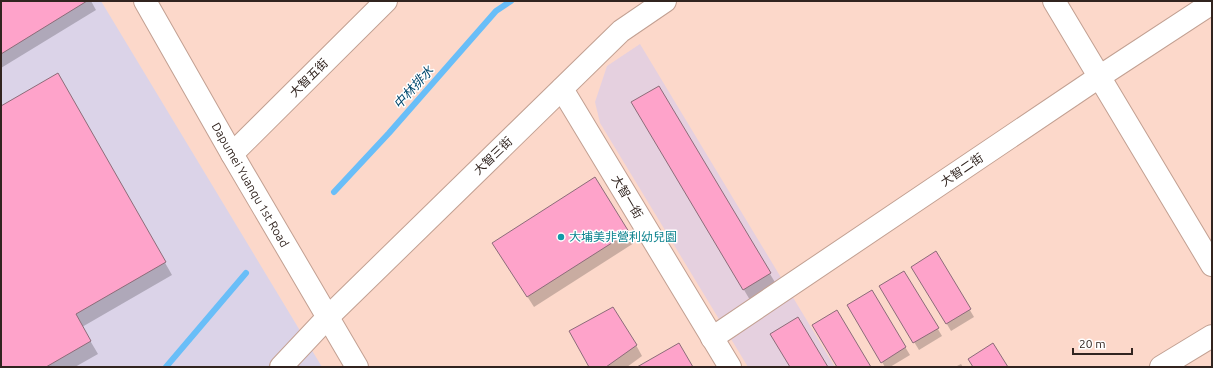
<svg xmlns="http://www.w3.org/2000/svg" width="1213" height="368" font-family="Ubuntu,'Noto Sans TC',sans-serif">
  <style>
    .commercial { fill: #e5d0df }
    .industrial { fill: #dbd3e8 }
    .shadow { fill: #0003 }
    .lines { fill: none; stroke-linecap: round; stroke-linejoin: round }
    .stream { stroke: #69bef8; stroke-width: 6 }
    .building { fill: #fea3ca; stroke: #8c6c79 }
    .minor-casing { stroke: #c2a092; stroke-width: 24 }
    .minor { stroke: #fff; stroke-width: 22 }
    .culture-dot { fill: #0f9aa8; stroke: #fff; stroke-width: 1.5 }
    .labels { text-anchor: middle; stroke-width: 3; stroke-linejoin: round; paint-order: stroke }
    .street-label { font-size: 12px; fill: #31241f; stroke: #fff }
    .culture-label { font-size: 12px; fill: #0d838f; stroke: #fff; text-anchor: start }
    .water-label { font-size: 13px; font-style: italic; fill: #00486d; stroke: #fff }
  </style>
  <rect width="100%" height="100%" fill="#fcd8ca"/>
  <polygon class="commercial" points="640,44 835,367 748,367 600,123 595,102 607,66"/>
  <polygon class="industrial" points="1,1 101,1 322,367 1,367"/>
  <g class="shadow">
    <polygon points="1,1 91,1 96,10 1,68"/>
    <polygon points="58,75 172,275 82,327 98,354 75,367 1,367 1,107"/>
    <polygon points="659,87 776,284 750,300 633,103"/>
    <polygon points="628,232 634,243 534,307 500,254"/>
    <polygon points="936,253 974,317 951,331 913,267"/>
    <polygon points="904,272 942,336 919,350 880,286"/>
    <polygon points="871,291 910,355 890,367 885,367 848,306"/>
    <polygon points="636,345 642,356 627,367 590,367"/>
    <polygon points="961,364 963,367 955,367"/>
  </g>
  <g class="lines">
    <g class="stream">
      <polyline points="334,192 389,133 496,11 511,1"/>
      <polyline points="166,367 246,273"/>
    </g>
  </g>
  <g class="building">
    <polygon points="1,1 87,1 1,54"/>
    <polygon points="58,73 166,262 76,314 91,341 46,367 1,367 1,106"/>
    <polygon points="659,86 771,273 743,290 631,102"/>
    <polygon points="595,177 629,232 527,297 492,243"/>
    <polygon points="936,251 971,309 946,324 911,267"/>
    <polygon points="904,271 939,328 913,343 879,286"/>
    <polygon points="872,290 906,347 881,363 847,305"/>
    <polygon points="613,307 637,345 606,367 589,367 569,331"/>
    <polygon points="837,310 871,367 837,367 812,325"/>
    <polygon points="798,317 828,367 790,367 770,334"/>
    <polygon points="679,343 693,367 637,367"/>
    <polygon points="993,343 1008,367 973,367 968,359"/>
  </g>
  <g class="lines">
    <defs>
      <g id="minor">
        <polyline points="145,1 232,154 357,367"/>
        <polyline points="1054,1 1212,265"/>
        <polyline points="562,89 730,367"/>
        <polyline points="232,154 386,1"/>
        <polyline points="712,338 1099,77 1212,3"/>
        <polyline points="281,367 327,318 621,31 665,1"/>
        <polyline points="1161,367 1212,336"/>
      </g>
    </defs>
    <use href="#minor" class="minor-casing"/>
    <use href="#minor" class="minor"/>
  </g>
  <circle class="culture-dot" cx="561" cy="237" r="4"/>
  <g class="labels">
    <g class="street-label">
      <text transform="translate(309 78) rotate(-45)" y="4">大智五街</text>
      <text transform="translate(493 156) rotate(-44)" y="4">大智三街</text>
      <text transform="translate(962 170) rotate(-34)" y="4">大智二街</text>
      <text transform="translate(250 185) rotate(60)" y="4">Dapumei Yuanqu 1st Road</text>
      <text transform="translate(627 197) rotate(59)" y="4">大智一街</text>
    </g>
    <g class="culture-label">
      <text x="569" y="241">大埔美非營利幼兒園</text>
    </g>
    <g class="water-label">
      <text transform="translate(413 87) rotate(-48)" y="5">中林排水</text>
    </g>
  </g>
  <rect width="1213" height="368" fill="none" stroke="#31241f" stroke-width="4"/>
  <path d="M1073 348v6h59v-6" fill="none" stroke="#31241f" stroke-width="2"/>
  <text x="1079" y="348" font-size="12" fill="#31241f" stroke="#ffffff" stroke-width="3" paint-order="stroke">20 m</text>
</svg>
